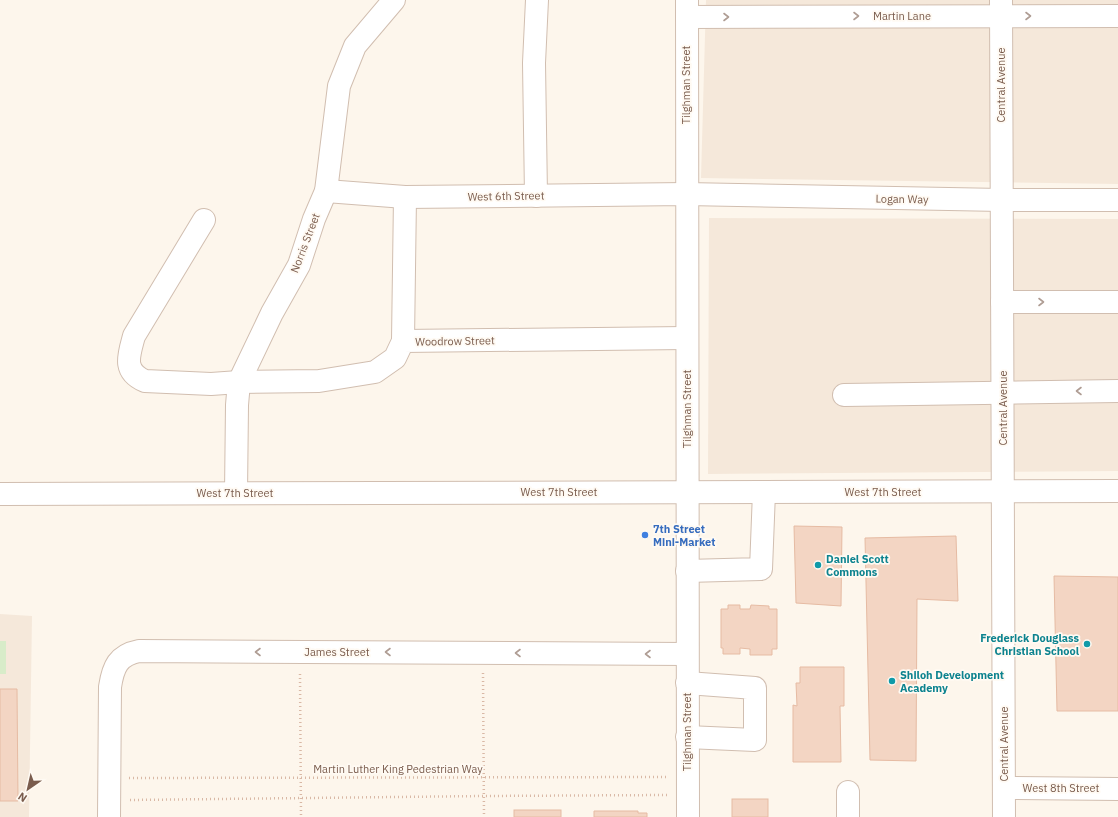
<svg xmlns="http://www.w3.org/2000/svg" width="1118" height="817" font-family="'IBM Plex Sans',sans-serif">
  <style>
    .residential { fill: #f5e8da }
    .green { fill: #d8ecc9 }
    .building { fill: #f3d5c3; stroke: #e6bba3 }
    .lines { fill: none; stroke-linecap: round; stroke-linejoin: round }
    .minor-casing { stroke: #d1beb0; stroke-width: 24 }
    .path { stroke: #d9b8a5; stroke-width: 2.5; stroke-dasharray: 1 3; stroke-linecap: butt }
    .minor { stroke: #fff; stroke-width: 22 }
    .oneway { stroke: #af9d94 }
    .shop-dot { fill: #3f7fe0; stroke: #fffaf3; stroke-width: 1.5 }
    .culture-dot { fill: #0f9aa8; stroke: #fffaf3; stroke-width: 1.5 }
    .labels { text-anchor: middle; stroke-width: 3.5; stroke-linejoin: round; paint-order: stroke }
    .street-label { font-size: 11px; fill: #7a5c4d; stroke: #fffaf3 }
    .shop-label { font-size: 11px; font-weight: bold; fill: #366cbe; stroke: #fffaf3; text-anchor: start }
    .culture-label { font-size: 11px; font-weight: bold; fill: #0d838f; stroke: #fffaf3; text-anchor: start }
  </style>
  <rect width="100%" height="100%" fill="#fdf6ec"/>
  <g class="residential">
    <polygon points="706,0 1118,0 1118,184 701,178"/>
    <polygon points="709,218 1118,219 1118,471 708,474"/>
    <polygon points="0,614 32,616 29,817 0,817"/>
  </g>
  <rect class="green" x="0" y="641" width="6" height="33"/>
  <g class="building">
    <polygon points="794,526 842,527 841,606 796,603"/>
    <polygon points="956,536 958,601 917,599 916,761 870,760 865,538"/>
    <polygon points="1054,576 1118,577 1118,711 1057,711"/>
    <polygon points="728,605 740,605 740,609 750,609 751,605 769,606 769,609 777,609 777,649 772,649 772,655 750,655 750,649 740,648 740,654 723,654 723,648 721,648 721,609 728,609"/>
    <polygon points="800,667 844,667 844,706 840,706 841,762 793,762 793,705 797,706 796,683 800,683"/>
    <polygon points="0,689 17,689 18,801 0,801"/>
    <rect x="732" y="799" width="36" height="18"/>
    <rect x="514" y="810" width="47" height="7"/>
    <polygon points="594,811 638,811 638,813 647,813 647,817 594,817"/>
  </g>
  <g class="lines">
    <defs>
      <g id="minor">
        <polyline points="687,0 688,817"/>
        <polyline points="1001,0 1004,817"/>
        <polyline points="687,17 1118,16"/>
        <polyline points="326,191 405,197 686,194 1002,200 1118,200"/>
        <polyline points="536,196 534,63 537,0"/>
        <path d="M204,220L134,336C129,355 122,371 145,381L211,384L239,382L319,381L375,372L395,358L403,341L686,338"/>
        <polyline points="1002,302 1118,302"/>
        <polyline points="403,341 405,197"/>
        <polyline points="844,395 1118,391"/>
        <polyline points="236,493 237,405 239,382 272,313 299,265 314,219 326,191 339,86 355,46 394,0"/>
        <polyline points="0,494 1118,491"/>
        <polyline points="687,571 761,569 764,492"/>
        <polyline points="687,737 755,740 755,688 687,683"/>
        <polyline points="1004,788 1118,789"/>
        <path d="M109,817L110,687C113,667 118,655 139,651L687,654"/>
        <polyline points="848,817 848,792"/>
      </g>
    </defs>
    <use href="#minor" class="minor-casing"/>
    <g class="path">
      <polyline points="483,673 484,817"/>
      <polyline points="300,674 301,817"/>
      <polyline points="129,778 668,777"/>
      <polyline points="130,800 484,796 667,795"/>
    </g>
    <use href="#minor" class="minor"/>
  </g>
  <defs><path id="oneway-chevron" d="M-2-3.5L2.5 0L-2 3.5" fill="none" stroke-width="1.6" stroke-linecap="round" stroke-linejoin="round"/></defs>
  <g class="oneway">
    <use href="#oneway-chevron" transform="translate(856 16)"/>
    <use href="#oneway-chevron" transform="translate(1028 16)"/>
    <use href="#oneway-chevron" transform="translate(726 17)"/>
    <use href="#oneway-chevron" transform="translate(1041 302)"/>
    <use href="#oneway-chevron" transform="translate(1079 391) rotate(180)"/>
    <use href="#oneway-chevron" transform="translate(258 652) rotate(-180)"/>
    <use href="#oneway-chevron" transform="translate(388 652) rotate(-180)"/>
    <use href="#oneway-chevron" transform="translate(518 653) rotate(-180)"/>
    <use href="#oneway-chevron" transform="translate(648 654) rotate(-180)"/>
  </g>
  <circle class="shop-dot" cx="645" cy="535" r="4"/>
  <g class="culture-dot">
    <circle cx="818" cy="565" r="4"/>
    <circle cx="1087" cy="644" r="4"/>
    <circle cx="892" cy="681" r="4"/>
  </g>
  <g class="labels">
    <g class="street-label">
      <text x="902" y="20">Martin Lane</text>
      <text transform="translate(686 85) rotate(-90)" y="4">Tilghman Street</text>
      <text transform="translate(1001 85) rotate(-90)" y="4">Central Avenue</text>
      <text transform="translate(506 196) rotate(-1)" y="4">West 6th Street</text>
      <text transform="translate(902 199) rotate(1)" y="4">Logan Way</text>
      <text transform="translate(305 243) rotate(-69)" y="4">Norris Street</text>
      <text transform="translate(455 341) rotate(-1)" y="4">Woodrow Street</text>
      <text transform="translate(1003 408) rotate(-90)" y="4">Central Avenue</text>
      <text transform="translate(687 409) rotate(-90)" y="4">Tilghman Street</text>
      <text x="559" y="496">West 7th Street</text>
      <text x="883" y="496">West 7th Street</text>
      <text x="235" y="497">West 7th Street</text>
      <text x="337" y="656">James Street</text>
      <text transform="translate(687 732) rotate(-90)" y="4">Tilghman Street</text>
      <text transform="translate(1004 744) rotate(-90)" y="4">Central Avenue</text>
      <text x="398" y="773">Martin Luther King Pedestrian Way</text>
      <text x="1061" y="792">West 8th Street</text>
    </g>
    <g class="shop-label">
      <text x="653" y="533">7th Street<tspan x="653" dy="13">Mini-Market</tspan></text>
    </g>
    <g class="culture-label">
      <text x="826" y="563">Daniel Scott<tspan x="826" dy="13">Commons</tspan></text>
      <text x="1079" y="642" text-anchor="end">Frederick Douglass<tspan x="1079" dy="13">Christian School</tspan></text>
      <text x="900" y="679">Shiloh Development<tspan x="900" dy="13">Academy</tspan></text>
    </g>
  </g>
  <g transform="translate(28 789) rotate(214)" stroke="#fffaf3" stroke-width="3" paint-order="stroke">
  <path d="M0-3L7 15L0 10L-7 15Z" fill="#7a5c4d"/>
  <text y="-6" font-size="11" font-weight="bold" text-anchor="middle" fill="#7a5c4d">N</text>
  </g>
</svg>
